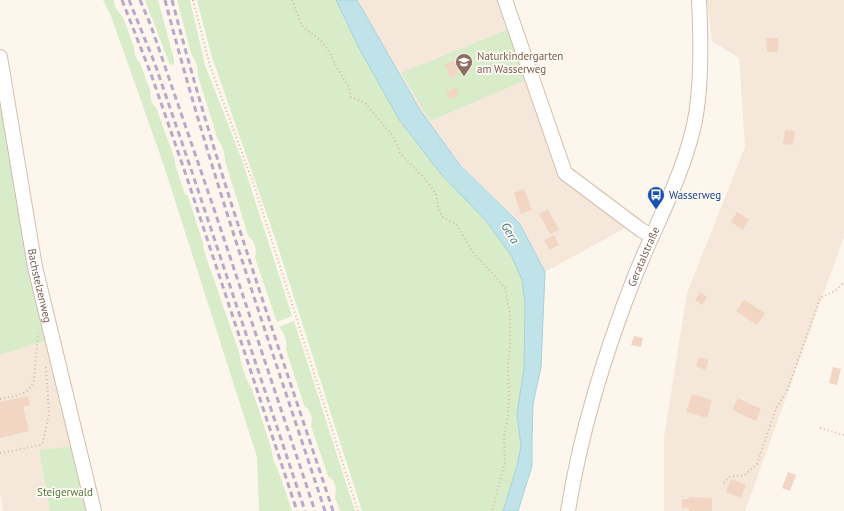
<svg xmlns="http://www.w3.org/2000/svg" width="844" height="511" font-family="'PT Sans',sans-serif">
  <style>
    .residential { fill: #f5e8da }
    .green { fill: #d8ecc9 }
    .water { fill: #bfe3e8; stroke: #a5d3da }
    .building { fill: #f3d5c3 }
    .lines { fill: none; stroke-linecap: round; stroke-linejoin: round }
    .minor-casing { stroke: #d1beb0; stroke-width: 16 }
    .path { stroke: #d9b8a5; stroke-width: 2; stroke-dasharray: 1 3; stroke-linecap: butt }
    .minor { stroke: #fff; stroke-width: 14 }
    .rail { stroke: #b9a8c9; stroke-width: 3; stroke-dasharray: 6 4; stroke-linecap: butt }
    .labels { text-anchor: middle; stroke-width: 3.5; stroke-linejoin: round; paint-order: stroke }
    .education-label { font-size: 11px; fill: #785e54; stroke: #fffaf3; text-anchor: start }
    .transit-label { font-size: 11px; fill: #164399; stroke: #fffaf3; text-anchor: start }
    .street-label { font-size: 11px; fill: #7a5c4d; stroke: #fffaf3 }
    .park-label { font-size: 11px; fill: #537a41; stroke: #fffaf3 }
    .water-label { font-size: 12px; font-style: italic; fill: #437c86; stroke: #fffaf3 }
  </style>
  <rect width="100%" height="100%" fill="#fdf6ec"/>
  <g class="residential">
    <polygon points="356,0 499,0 561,179 627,227 545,272 520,223 460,164 420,110"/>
    <polygon points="707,0 844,0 844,237 745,511 664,511 664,437 687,293 745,147 739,58 712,41"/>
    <polygon points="49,340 73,446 39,450 50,511 3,511 0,493 0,355"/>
  </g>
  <g class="green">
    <path d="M103,0H114C114,9 121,13 124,20C128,29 131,39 134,48C134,54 136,59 140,63L151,93C150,98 151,104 156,107L175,160V164L185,194L188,196L203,243L204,251L239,352C241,365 245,378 252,389L272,451L273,459L280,475L292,511H259L257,457L163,163L111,16Z"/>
    <polygon points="145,0 158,0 174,59 174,64 170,65"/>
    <path d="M177,0H190L205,65L242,160L292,316L277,322L255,258C257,248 255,243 248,235L225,161C225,153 223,147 218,140L198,76C198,67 196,61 191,53Z"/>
    <polygon points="197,0 336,0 360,50 400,121 441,174 487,222 512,257 522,280 525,304 524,368 517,414 521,446 517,466 503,511 362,511 277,244 211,54"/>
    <polygon points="509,29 526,80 430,121 401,73"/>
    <polygon points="0,84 49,340 0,355"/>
    <path d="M294,321L355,511H340L335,498L336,489L334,481L328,476L311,426C313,417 311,412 304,405L286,350C287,340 285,334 279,327Z"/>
    <polygon points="73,446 89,511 50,511 39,450"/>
  </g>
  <polygon class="water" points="336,0 357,0 420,110 460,165 520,224 545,272 541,367 533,404 532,438 532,466 518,511 503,511 517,466 521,446 517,414 524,368 525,304 522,280 512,257 487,222 441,174 400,121 360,50"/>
  <g class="building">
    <polygon points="766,38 778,38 778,52 767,52"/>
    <polygon points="454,60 458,70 456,71 458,74 450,78 445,64"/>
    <polygon points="456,87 459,95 449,99 446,92"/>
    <polygon points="785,130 795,131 793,145 783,144"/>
    <polygon points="524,189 532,210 521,214 514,193"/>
    <polygon points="548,209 559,230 550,234 539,214"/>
    <polygon points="737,212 749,219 743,230 731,222"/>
    <polygon points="554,235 559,245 549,250 544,240"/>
    <polygon points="700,292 707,297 702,305 695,300"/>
    <polygon points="744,300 765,313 757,325 736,311"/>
    <polygon points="634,336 643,338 641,347 631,345"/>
    <polygon points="699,357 709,360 705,370 696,366"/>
    <polygon points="833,367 841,369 837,385 829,383"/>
    <polygon points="692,394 712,400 707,418 686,412"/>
    <polygon points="28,396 30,405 23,407 29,431 0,438 0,402"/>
    <polygon points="738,398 761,409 756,421 732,410"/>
    <polygon points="788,472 796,475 790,491 782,488"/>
    <polygon points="731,479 746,485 741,498 726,492"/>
    <polygon points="689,497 712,498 712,511 689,511 689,508 682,508 682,499 689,499"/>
  </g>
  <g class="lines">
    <defs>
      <g id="minor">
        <polyline points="505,0 565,173 641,230 652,236"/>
        <path id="s1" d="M0,57L35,267L94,511"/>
        <path id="s2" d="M568,511C581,430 605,352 635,276C656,223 686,171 696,115C702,77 701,38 699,0"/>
      </g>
    </defs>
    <use href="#minor" class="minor-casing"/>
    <g class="path">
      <polyline points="193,0 210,66 255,188 358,511"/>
      <polyline points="292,0 302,26 321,41 330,53 335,65 341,74 345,81 348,85 351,97 365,103 391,134 397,144 400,153 425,179 436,194 438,206 442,217 456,224 474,254 496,277 505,288 510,314 510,348 508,363 509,396 508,415 504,436 505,462 492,511"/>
      <path d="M0,399C16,395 27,397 34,380L38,333"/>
      <polyline points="820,428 844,435"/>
      <polyline points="0,453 41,445 43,442 49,414 46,367"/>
      <polyline points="724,483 729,477 745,475 757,464 776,408 787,391 820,298 835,291 844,282"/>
    </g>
    <use href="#minor" class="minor"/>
    <g class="rail">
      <polyline points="122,0 151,74 186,175 297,511"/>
      <polyline points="129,0 155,64 192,172 305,511"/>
      <polyline points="140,0 151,26 214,209 315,511"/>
      <path d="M165,0C210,173 269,341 325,511"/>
      <path d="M172,0C217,173 277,341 333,511"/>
    </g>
  </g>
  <defs>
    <symbol id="school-pin" viewBox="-11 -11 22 30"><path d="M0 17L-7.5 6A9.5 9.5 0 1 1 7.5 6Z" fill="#8d6e63" stroke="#fffaf3"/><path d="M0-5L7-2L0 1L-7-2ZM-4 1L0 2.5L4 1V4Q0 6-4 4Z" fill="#fff"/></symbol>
    <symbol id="bus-pin" viewBox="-11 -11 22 30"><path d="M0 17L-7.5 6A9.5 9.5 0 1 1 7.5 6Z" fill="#1a4fb4" stroke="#fffaf3"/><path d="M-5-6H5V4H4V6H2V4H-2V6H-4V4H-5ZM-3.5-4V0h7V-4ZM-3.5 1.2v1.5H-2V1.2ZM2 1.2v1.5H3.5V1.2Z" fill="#fff"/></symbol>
  </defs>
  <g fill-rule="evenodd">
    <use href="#school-pin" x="454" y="52" width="20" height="27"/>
    <use href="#bus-pin" x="646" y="185" width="20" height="27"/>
  </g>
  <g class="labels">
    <g class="education-label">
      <text x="477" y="60">Naturkindergarten<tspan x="477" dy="13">am Wasserweg</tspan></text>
    </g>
    <g class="transit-label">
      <text x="669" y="199">Wasserweg</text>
    </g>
    <g class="street-label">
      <text dy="4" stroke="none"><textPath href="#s2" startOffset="266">Geratalstraße</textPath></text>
      <text dy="4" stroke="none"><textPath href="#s1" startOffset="232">Bachstelzenweg</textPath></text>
    </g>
    <g class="park-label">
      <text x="65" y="496">Steigerwald</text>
    </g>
    <g class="water-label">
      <text transform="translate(510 233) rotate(58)" y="4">Gera</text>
    </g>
  </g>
</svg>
